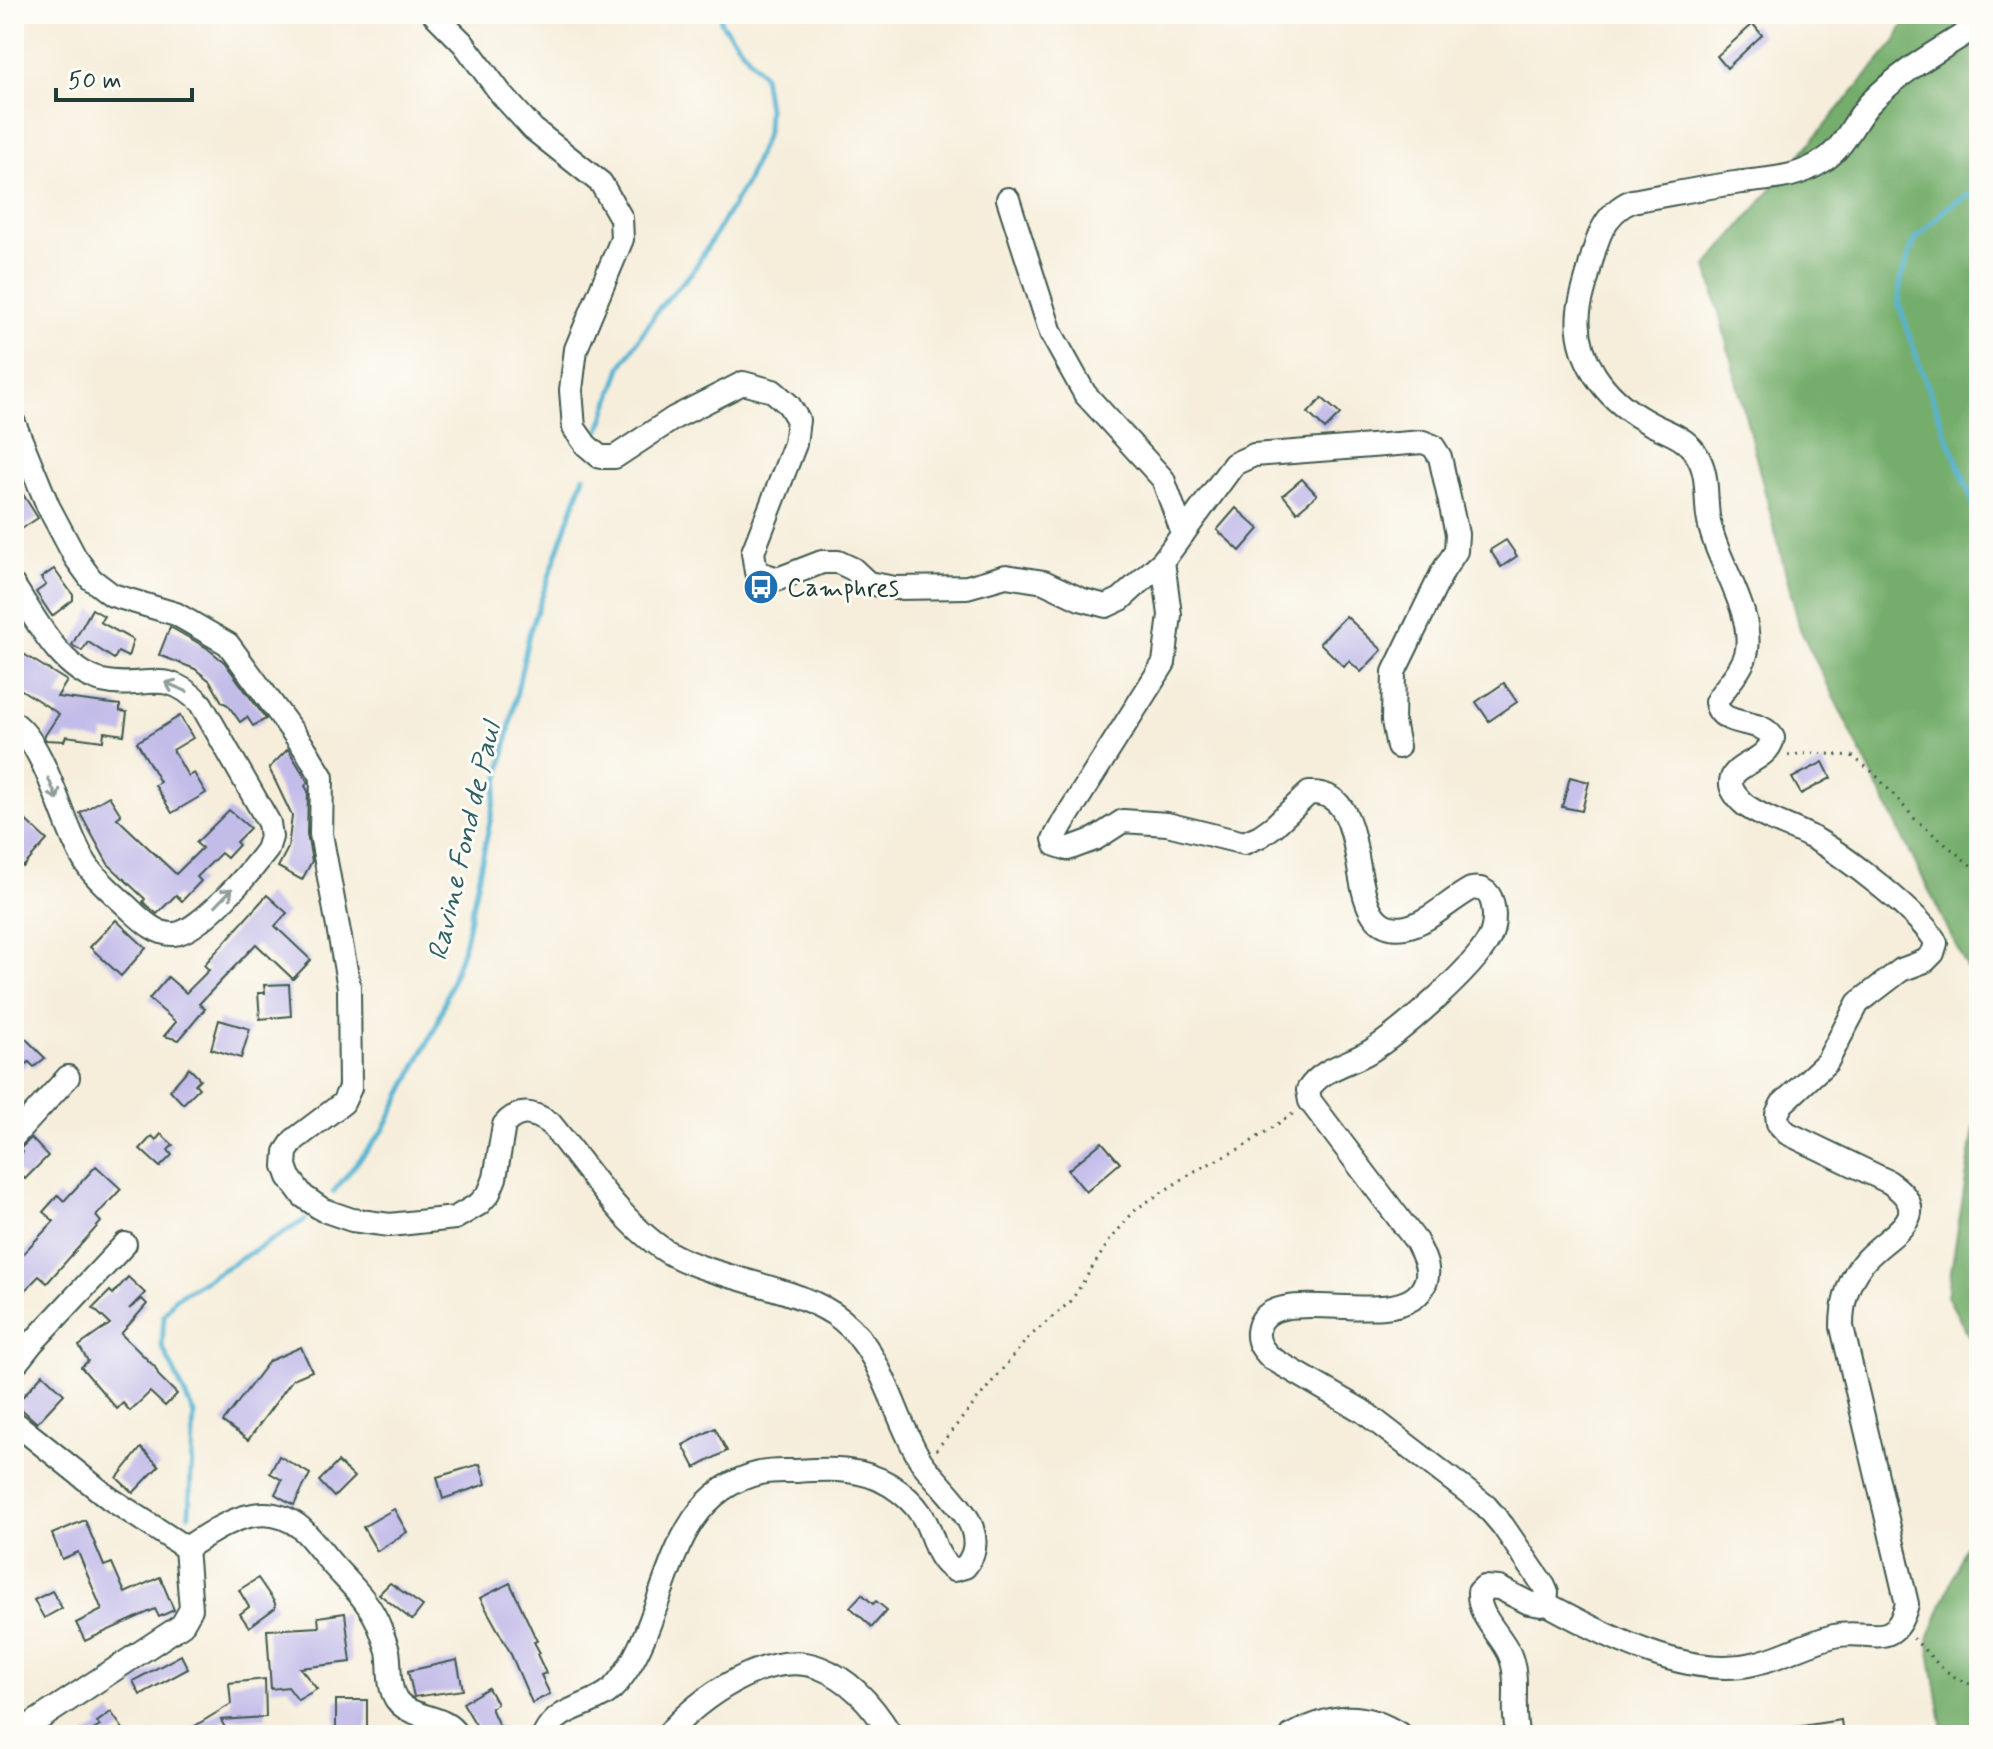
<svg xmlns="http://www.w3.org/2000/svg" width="1993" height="1749" font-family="Mynerve,sans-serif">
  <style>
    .forest { fill: #75ae6c; stroke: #4a7650; stroke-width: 2 }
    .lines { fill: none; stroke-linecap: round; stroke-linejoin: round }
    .stream { stroke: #54b3d2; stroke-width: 5 }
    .building { fill: #c2bce9 }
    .minor-casing { stroke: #3f584d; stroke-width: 26 }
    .path { stroke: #3f584d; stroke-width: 3; stroke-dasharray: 2 6; stroke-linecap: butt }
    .minor { stroke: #fff; stroke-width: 22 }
    .oneway { stroke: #8f9e9a }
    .labels { text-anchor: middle; stroke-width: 6; stroke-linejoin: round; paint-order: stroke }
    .poi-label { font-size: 26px; fill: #1f3d34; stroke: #fdfcf7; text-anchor: start }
    .water-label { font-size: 28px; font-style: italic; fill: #2f6063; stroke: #fdfcf7 }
  </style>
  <rect width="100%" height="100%" fill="#fdfcf7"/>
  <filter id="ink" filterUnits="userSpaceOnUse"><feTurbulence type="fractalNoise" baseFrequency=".0125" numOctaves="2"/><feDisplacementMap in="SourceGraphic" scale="16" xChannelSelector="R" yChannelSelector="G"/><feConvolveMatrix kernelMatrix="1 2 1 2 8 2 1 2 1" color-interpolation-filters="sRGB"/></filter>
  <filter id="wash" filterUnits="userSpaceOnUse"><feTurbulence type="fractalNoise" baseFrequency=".006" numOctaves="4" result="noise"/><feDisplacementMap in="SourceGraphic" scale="32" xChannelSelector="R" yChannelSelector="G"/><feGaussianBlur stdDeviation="1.8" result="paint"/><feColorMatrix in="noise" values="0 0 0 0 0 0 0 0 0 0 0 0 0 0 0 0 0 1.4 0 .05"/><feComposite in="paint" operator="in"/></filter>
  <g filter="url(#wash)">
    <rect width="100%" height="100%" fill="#f6eedb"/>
    <g class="forest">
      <polygon points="1909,14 1979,14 1979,992 1800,629 1707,266 1895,42"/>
      <polygon points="1979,1099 1979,1355 1947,1296"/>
      <polygon points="1979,1512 1979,1735 1944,1735 1928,1639"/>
    </g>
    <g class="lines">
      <g class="stream">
        <polyline points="1979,189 1948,207 1915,240 1901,278 1899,304 1919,364 1979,518"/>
        <polyline points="600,430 621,367 659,308 693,271 746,183 767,132 768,108 763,75 721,23 720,14"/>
        <polyline points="333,1192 383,1131 437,1024 465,942 529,634 584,476"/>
        <polyline points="189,1515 194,1414 162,1346 164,1315 174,1299 305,1220"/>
      </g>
    </g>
    <g id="blocks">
      <g class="building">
        <polygon points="1753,24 1762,35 1727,68 1717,56"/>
        <polygon points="1322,398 1340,414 1325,429 1308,413"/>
        <polygon points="1302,479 1317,495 1297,512 1283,495"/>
        <polygon points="14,480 38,518 14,534"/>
        <polygon points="1236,508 1259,529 1240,551 1217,530"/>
        <polygon points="1506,540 1517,556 1501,567 1490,550"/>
        <polygon points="54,569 73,595 73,600 52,616 36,592 46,585 41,578"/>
        <polygon points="92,609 104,616 100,622 133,640 128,657 118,652 114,659 88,642 82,651 72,645"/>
        <polygon points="1346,616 1382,650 1361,672 1349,661 1344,667 1320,643"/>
        <polygon points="170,627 207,648 224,662 266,719 253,726 247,717 240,722 228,705 222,702 210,681 195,669 159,655"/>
        <polygon points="14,648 67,681 57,697 120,705 120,711 127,712 124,735 104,732 103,741 66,736 64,741 46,740 44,737 59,714 14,685"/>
        <polygon points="1504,683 1517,702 1489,721 1476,702"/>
        <polygon points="180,716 193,738 173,750 188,776 194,773 206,793 172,813 155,785 160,782 137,742"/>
        <polygon points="288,749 308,782 305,786 308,791 307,834 312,861 302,880 278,867 288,848 292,816 269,768"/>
        <polygon points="1823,762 1831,778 1801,794 1792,778"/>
        <polygon points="1570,777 1589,782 1582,811 1562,807"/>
        <polygon points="109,796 121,815 117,818 176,874 202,848 196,843 229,810 250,828 236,842 239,845 227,858 221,853 197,877 201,881 182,901 176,895 157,914 143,902 145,899 108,864 80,813"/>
        <polygon points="21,816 47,840 23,867 14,859 14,823"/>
        <polygon points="267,895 287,913 275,926 311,960 293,979 256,944 199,1004 205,1009 179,1040 164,1036 176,1022 149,999 168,977 186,993 209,970 204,965"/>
        <polygon points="116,920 146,948 121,976 90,947"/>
        <polygon points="289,984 291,1016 260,1019 258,993 265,993 264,985"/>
        <polygon points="219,1020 250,1029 241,1058 211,1049"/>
        <polygon points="25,1038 45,1058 34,1067 29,1062 14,1076 14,1048"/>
        <polygon points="189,1068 200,1079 195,1084 199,1088 183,1104 170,1090"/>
        <polygon points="161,1134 173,1145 168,1150 172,1155 160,1167 140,1149 152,1136 156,1140"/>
        <polygon points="31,1138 48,1156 25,1179 14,1168 14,1162 23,1152 20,1149"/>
        <polygon points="1102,1142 1120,1163 1086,1192 1068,1170"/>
        <polygon points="96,1166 121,1189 96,1216 101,1222 47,1283 39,1276 14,1302 14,1263 54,1221 43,1212 58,1195 64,1201"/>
        <polygon points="128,1277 145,1293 129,1309 142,1299 147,1304 121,1334 155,1367 159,1376 177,1394 165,1406 150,1392 130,1411 123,1403 117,1409 81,1367 88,1361 79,1346 110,1324 93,1308 110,1291 113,1294"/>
        <polygon points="301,1347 312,1371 293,1379 248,1440 223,1422 269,1361"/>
        <polygon points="43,1374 64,1394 37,1423 16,1404"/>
        <polygon points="715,1428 727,1451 695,1468 683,1445"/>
        <polygon points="141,1448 159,1466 133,1493 117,1478"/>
        <polygon points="279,1456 310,1474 294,1505 275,1494 282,1480 270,1473"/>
        <polygon points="338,1462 354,1477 334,1497 319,1481"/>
        <polygon points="480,1464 486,1484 443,1499 437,1477"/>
        <polygon points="394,1509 407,1532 377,1551 363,1527"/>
        <polygon points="85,1520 104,1566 112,1563 125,1593 160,1577 174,1610 159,1617 155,1609 85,1641 76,1623 102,1610 78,1552 62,1559 52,1534"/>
        <polygon points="258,1578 275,1603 275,1608 249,1627 240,1614 249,1607 239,1590"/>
        <polygon points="390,1583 423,1606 412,1620 379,1594"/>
        <polygon points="510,1583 537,1641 534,1642 540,1653 537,1654 546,1673 541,1675 550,1694 532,1703 510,1652 480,1598"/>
        <polygon points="52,1591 62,1608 44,1618 34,1600"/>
        <polygon points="862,1594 873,1604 876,1601 887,1610 872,1627 850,1607"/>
        <polygon points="345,1613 351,1662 300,1668 317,1689 298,1700 288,1687 271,1689 267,1630 319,1627 318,1617"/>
        <polygon points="181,1655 188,1669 140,1695 133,1681"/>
        <polygon points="457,1660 463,1690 414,1697 408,1671"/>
        <polygon points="265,1679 266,1717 221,1720 225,1728 214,1735 180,1735 231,1704 229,1683"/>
        <polygon points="488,1688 497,1704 491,1708 503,1735 482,1735 463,1703"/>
        <polygon points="336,1700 367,1700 367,1729 350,1729 349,1735 336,1734"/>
        <polygon points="111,1712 123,1729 114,1735 85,1735 100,1726 97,1722"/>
        <polygon points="1841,1720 1843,1735 1796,1735 1795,1727"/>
      </g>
    </g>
  </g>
  <g filter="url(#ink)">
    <use href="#blocks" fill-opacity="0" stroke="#3f584d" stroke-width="2"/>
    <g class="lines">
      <defs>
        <g id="minor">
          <polyline points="434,14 463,43 502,95 533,129 601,183 621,218 622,239 576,349 571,390 574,428 586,445 600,457 615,457 674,418 743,383 773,391 789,405 798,420 795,444 753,552 756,572 778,579 822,562 838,562 853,569 868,583 895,588 967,587 1006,576 1044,582 1080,599 1106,606 1121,599 1163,561 1234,464 1254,455 1423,442 1433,446 1440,457 1457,534 1456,551 1443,571 1394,672 1393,721 1398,747"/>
          <polyline points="1008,199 1051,333 1085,394 1163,479 1183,534"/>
          <path d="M14,423L48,506L75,557L91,579L112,595L176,614L228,644L306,750L322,777L321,834L349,987L350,1088L343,1103L294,1140L286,1152L285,1166L289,1177L303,1196L323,1210L352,1220L390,1225L455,1218L479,1204L489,1193L495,1178L504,1125C519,1108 533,1112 550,1123C584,1164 626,1230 673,1255C722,1281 802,1287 842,1320C884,1354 893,1416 921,1461C934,1480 966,1509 972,1528C977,1543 975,1555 965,1567L954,1570C932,1557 935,1533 921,1514C914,1503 901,1492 890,1485C860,1467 829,1469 796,1471C784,1471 772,1470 760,1473C670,1493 670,1599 630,1665C624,1675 617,1686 607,1693C584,1709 558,1707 544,1735"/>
          <path d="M1163,561L1170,615L1164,663L1064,821L1054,839L1056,845L1068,849L1095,839L1123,821L1167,824L1244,843L1260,836L1274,826L1309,793C1383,789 1334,940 1406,927C1428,923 1450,900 1471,889C1489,886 1493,899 1494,915C1494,923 1493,932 1489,939C1473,969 1399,1034 1369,1052C1347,1065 1322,1068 1308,1090L1310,1101L1416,1241C1425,1259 1434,1274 1420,1292C1389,1331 1264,1278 1258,1332C1257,1343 1263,1350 1271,1358L1364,1412L1486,1506L1503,1526L1544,1586L1547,1593L1545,1603L1541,1605L1529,1603L1499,1588L1484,1587L1479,1592C1478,1617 1499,1632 1509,1653C1521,1679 1510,1709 1518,1735"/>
          <path d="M14,586C36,619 60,670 102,681C144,691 164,665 201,704L269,823L271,837L267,850C252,870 199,933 174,934C157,935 143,921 132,911C118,897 101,884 89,868C63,832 48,747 14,723"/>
          <polyline points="14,1136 68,1077"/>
          <polyline points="14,1366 33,1342 125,1244"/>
          <polyline points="14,1422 109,1498 186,1548"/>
          <path d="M186,1548C221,1526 262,1496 301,1528C313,1539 322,1553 333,1565C350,1584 371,1603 380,1628C383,1636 386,1644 388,1651C391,1667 387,1684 396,1699C410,1720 444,1713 457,1735"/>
          <path d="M1545,1603C1603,1634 1686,1679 1753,1664C1781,1658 1806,1643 1834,1636C1868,1627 1894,1654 1907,1604L1842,1327C1842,1303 1847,1283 1862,1264C1884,1235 1941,1218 1889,1182L1787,1133L1778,1123L1777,1114L1782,1104L1827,1062L1858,1003L1901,970L1925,961L1933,953L1936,943C1925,917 1839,851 1811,837C1790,826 1764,819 1745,805C1740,801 1732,792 1731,785C1729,763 1767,764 1773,738C1761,716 1720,730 1716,702C1725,686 1744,669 1747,650C1753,607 1714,559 1708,516C1705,493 1709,472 1695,452C1682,434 1661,431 1644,420C1605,398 1574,358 1579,311C1581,297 1586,283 1589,270C1596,241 1603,213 1632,201C1667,195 1701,188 1735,183C1769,178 1794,180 1823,161C1845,147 1853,122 1869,104C1900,71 1941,49 1979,25"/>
          <polyline points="15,1735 182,1625 191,1609 186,1548"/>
          <path d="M667,1735C698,1698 769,1648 820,1668C852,1680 874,1707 891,1735"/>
          <path d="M1292,1735C1332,1715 1361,1709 1401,1735"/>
        </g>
      </defs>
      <use href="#minor" class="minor-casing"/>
      <g class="path">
        <polyline points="1788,755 1815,753 1852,756 1875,774 1915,819 1979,872"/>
        <polyline points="936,1450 1028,1338 1071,1301 1110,1240 1136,1209 1195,1171 1243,1147 1294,1113"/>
        <path d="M1913,1638C1936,1661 1946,1678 1979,1687"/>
      </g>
      <use href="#minor" class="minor"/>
    </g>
    <defs><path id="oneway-shaft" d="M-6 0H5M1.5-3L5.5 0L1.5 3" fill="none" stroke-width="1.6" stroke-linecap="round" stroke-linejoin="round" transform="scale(2)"/></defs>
    <g class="oneway">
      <use href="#oneway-shaft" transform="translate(176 687) rotate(-158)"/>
      <use href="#oneway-shaft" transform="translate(53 789) rotate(66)"/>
      <use href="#oneway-shaft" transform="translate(224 897) rotate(-46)"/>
    </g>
  </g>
  <defs>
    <symbol id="bus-disc" viewBox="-11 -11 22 22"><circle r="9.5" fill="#1f6fb2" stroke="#fdfcf7"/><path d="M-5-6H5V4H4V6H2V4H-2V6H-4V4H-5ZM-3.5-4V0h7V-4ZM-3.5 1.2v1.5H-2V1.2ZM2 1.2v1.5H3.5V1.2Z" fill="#fff"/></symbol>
  </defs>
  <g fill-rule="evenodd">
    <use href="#bus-disc" x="741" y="567" width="40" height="40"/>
  </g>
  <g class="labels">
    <g class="poi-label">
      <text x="787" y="596">Camphres</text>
    </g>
    <g class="water-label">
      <text transform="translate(463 841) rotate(-77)" y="10">Ravine Fond de Paul</text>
    </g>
  </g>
  <rect width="1993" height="1749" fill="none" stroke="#fdfcf7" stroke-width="48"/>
  <path d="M56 88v12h136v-12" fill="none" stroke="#1f3d34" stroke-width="4"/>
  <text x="68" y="88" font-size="24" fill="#1f3d34" stroke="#fdfcf7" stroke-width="6" paint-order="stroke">50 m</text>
</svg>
